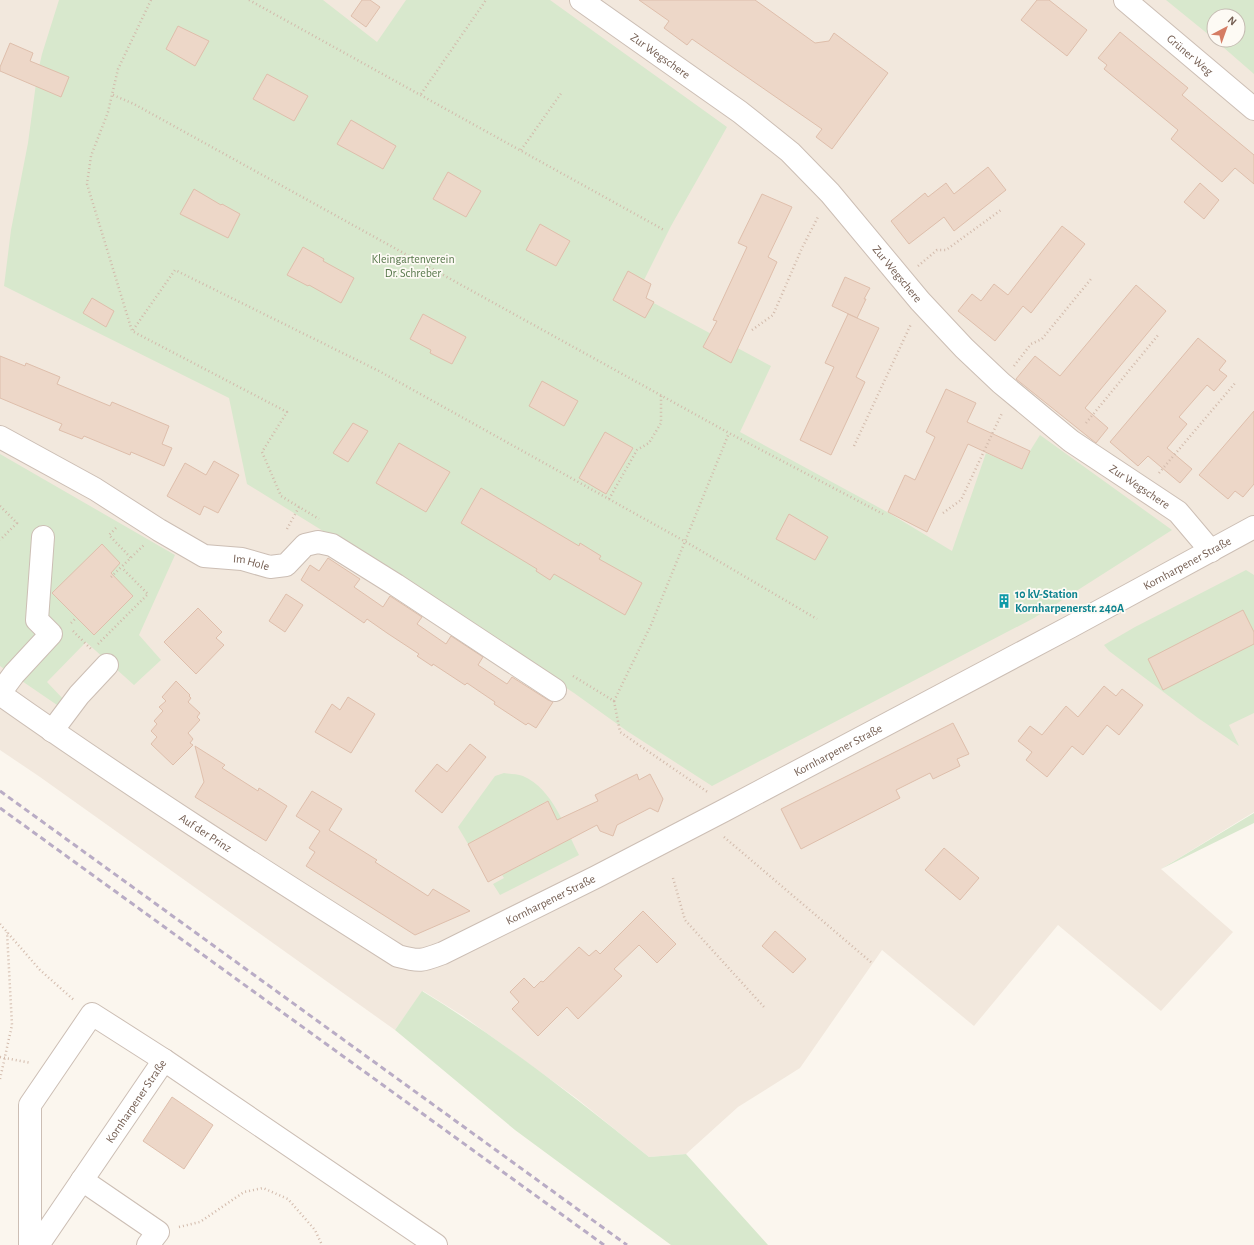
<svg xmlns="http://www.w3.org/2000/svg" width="1254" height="1245" font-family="'Alegreya Sans',sans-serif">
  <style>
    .residential { fill: #f2e8dd; fill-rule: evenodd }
    .green { fill: #d8e8cd }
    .building { fill: #edd7c8; stroke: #debeab }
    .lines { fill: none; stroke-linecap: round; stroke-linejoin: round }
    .minor-casing { stroke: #ccbeb4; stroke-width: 24 }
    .path { stroke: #d2baab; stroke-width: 2.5; stroke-dasharray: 1 3; stroke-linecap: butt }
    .minor { stroke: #fff; stroke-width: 22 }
    .rail { stroke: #b9acc5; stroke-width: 3; stroke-dasharray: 6 4; stroke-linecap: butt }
    .labels { text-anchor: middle; stroke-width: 3.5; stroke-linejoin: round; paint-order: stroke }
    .street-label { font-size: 12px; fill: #745e52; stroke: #fdfaf4 }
    .park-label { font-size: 12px; fill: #58784c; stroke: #fdfaf4 }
    .culture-label { font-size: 12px; font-weight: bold; fill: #0d838f; stroke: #fdfaf4; text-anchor: start }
  </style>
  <rect width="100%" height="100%" fill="#fbf6ee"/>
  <path class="residential" d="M0,0H1254V812L1161,869L1233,932L1161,1011L1058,925L974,1026L882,950L800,1068L738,1107L686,1154L649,1157L576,1098L463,1016L423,991L395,1030L40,777L0,750ZM1214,16H1238V40H1214Z"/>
  <g class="green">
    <polygon points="59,0 323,0 377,42 406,0 550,0 727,127 671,226 637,294 771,366 740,432 889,513 952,551 986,453 1022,469 1030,451 1040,435 1172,530 1034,618 712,786 627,731 574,693 425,594 247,484 229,398 4,286 11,230 28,143 37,76 42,54"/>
    <polygon points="1166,0 1254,0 1254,74 1215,40 1238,40 1238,16 1214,16 1214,39"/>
    <polygon points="0,454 175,555 139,635 161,660 134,685 86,642 47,682 65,701 60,707 0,666"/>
    <polygon points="1246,570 1254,575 1254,713 1229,725 1239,746 1198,718 1109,651 1104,645 1135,627"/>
    <path d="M504,773C510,774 517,774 523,776C553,789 565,828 579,855L500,895L493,884L504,878L502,875L568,840L547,801L468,844L458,827L495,776Z"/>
    <polygon points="1254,812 1254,823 1161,869 1254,813"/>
    <path d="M422,991C502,1040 576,1098 649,1157L686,1154L768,1245H671L515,1130L395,1030Z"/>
  </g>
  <g class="building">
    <polygon points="362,0 370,0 380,7 366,27 351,16"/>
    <polygon points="639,0 755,0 815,43 829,41 834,33 888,73 832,149 816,137 822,129 692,39 687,45 664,28 669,21"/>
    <polygon points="1037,0 1049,0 1087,30 1067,56 1021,20"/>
    <polygon points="178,26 209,41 195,66 166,49"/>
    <polygon points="1120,32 1188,88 1182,95 1254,155 1254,184 1235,168 1222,182 1171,139 1178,130 1104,69 1107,65 1098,58"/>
    <polygon points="10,43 33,53 30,61 69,77 61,97 0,71 0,67"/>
    <polygon points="267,74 308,96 294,121 253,99"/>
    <polygon points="351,120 396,146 383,169 337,144"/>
    <polygon points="988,167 1006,190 954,231 944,217 909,244 891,221 925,193 928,197 946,183 954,194"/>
    <polygon points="448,172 481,191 466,217 433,199"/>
    <polygon points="1200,183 1219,200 1204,219 1184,202"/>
    <polygon points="194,189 221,205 222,204 240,214 228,238 180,214"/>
    <polygon points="762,194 792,207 768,257 777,262 731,363 703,347 717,321 713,320 747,247 738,243"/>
    <polygon points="540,224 570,241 556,266 526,250"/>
    <polygon points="1062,226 1085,244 1031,313 1023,306 995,341 958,311 972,294 981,301 994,284 1008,295"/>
    <polygon points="303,247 324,259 323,261 354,278 341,303 309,285 308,286 287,275"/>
    <polygon points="628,271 651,284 646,298 654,302 645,318 613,300"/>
    <polygon points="845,277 870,288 864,299 866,299 857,318 832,306"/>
    <polygon points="1136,285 1166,311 1085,408 1108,428 1096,443 1016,379 1035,356 1060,376"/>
    <polygon points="92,298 114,311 106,327 83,313"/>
    <polygon points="423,314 466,337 452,364 430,353 431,350 410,339"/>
    <polygon points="848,314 879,328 856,377 865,382 831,455 800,440 834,367 825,363"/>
    <polygon points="1198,338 1226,361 1219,370 1227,376 1214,391 1207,385 1179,417 1187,424 1167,448 1192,469 1180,483 1148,456 1138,466 1110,442"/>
    <polygon points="0,356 25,366 26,363 60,377 57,384 110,406 112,402 169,426 162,444 172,448 164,466 131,452 130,455 84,436 82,439 59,430 62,424 0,398"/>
    <polygon points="542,381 578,401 564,426 529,406"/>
    <polygon points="946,389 976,403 967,422 1030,451 1022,469 968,444 927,532 888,512 905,475 915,480 935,437 926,432"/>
    <polygon points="1254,411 1254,484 1243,497 1235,491 1228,499 1199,475"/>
    <polygon points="353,423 368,431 348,462 333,453"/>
    <polygon points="605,432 633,448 606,494 579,478"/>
    <polygon points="399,443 450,472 426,512 376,483"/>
    <polygon points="214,461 239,475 218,513 204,506 200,515 167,496 185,463 206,475"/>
    <polygon points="481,488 579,546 580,543 601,556 599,559 642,583 625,615 554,574 550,580 536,571 537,569 461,523"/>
    <polygon points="789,514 828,537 815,560 776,539"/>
    <polygon points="102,544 120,563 111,573 133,596 94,635 52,593"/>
    <polygon points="328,558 360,579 354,587 383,607 390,596 422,617 417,624 446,644 451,636 483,657 478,665 507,684 512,677 548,700 553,702 536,728 528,723 526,725 494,704 495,702 467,683 465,685 433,664 432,666 417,656 419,654 387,633 367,619 364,623 301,580 310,565 319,571"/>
    <polygon points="286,594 303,605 285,632 269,621"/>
    <polygon points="198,608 222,632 216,638 224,645 196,674 164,642"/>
    <polygon points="1243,610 1254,632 1254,644 1163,690 1148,659"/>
    <polygon points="176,681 190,695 189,696 191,698 188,702 200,713 197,717 200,720 188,733 193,739 190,743 193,745 173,765 151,744 157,737 151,731 157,724 154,721 163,711 159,707 166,701 162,697"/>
    <polygon points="1104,686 1116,696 1122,689 1143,705 1119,735 1107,725 1083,755 1072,746 1047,777 1026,760 1032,752 1018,741 1030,726 1042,735 1066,706 1078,717"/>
    <polygon points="348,697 375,714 351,753 315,732 332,704 340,710"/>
    <polygon points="953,723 969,754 957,759 960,766 933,779 930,773 896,790 900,798 801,849 781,809"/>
    <polygon points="470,744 486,757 442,813 415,791 437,764 447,772"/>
    <polygon points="195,746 225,765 222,768 258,791 259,788 287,806 266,841 195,797 204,782"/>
    <polygon points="637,774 639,780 650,774 663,799 658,812 650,808 617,825 613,836 600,831 597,825 488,882 468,844 548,801 557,820 598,801 595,795"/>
    <polygon points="312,791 342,809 329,830 377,860 375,862 428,896 433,889 470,911 415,935 306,866 315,852 309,848 320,831 296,816"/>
    <polygon points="944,848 979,878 960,900 925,870"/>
    <polygon points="643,911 676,944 657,963 639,945 614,969 622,976 578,1019 567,1007 538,1036 512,1009 519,1002 510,992 524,978 534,988 541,981 543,982 579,947 589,956 596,950 600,954"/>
    <polygon points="775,931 806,959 793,973 762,946"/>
    <polygon points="172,1097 213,1125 184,1169 143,1141"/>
  </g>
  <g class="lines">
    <defs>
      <g id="minor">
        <path id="s1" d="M581,0L740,112L790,152L830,193L920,301L964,348L1001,383L1071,441L1178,512L1211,551"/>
        <path id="s2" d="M1125,0L1254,109"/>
        <path id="s3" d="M0,437L95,489L159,530L204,556L242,559L270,567L286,565L305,545L318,542L332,545L396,585L555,690"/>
        <polyline points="0,693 14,674 51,634 37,620 43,537"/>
        <path id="s4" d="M0,694C130,786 264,871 398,956C420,962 422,961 443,953L596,877L723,811L1070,627L1254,527"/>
        <polyline points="52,731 79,695 107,665"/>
        <polyline points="82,1180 158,1232 148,1245"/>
        <polyline points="30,1245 30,1105 92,1014 164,1060 436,1245"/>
        <path id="s5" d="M38,1245L164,1060"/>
      </g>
    </defs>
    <use href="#minor" class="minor-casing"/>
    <g class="path">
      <polyline points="151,0 118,69 108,112 91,156 87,184 132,331 287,412 262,452 281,496 319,519"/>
      <polyline points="249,0 664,230"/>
      <polyline points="421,94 486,0"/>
      <polyline points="113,95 134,104 729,433 883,514"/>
      <polyline points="521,150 562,92"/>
      <polyline points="918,266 937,250 946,250 1001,210"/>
      <polyline points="133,330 175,270 379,371 686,542 817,619"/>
      <polyline points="752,330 773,315 802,248 819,215"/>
      <polyline points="1014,366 1031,344 1042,339 1091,279"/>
      <polyline points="1086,423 1159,334"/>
      <polyline points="854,446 911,324"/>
      <polyline points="1159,473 1236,382"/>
      <polyline points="609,499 637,450 649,443 661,423 661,395"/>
      <polyline points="0,506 17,523 0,540"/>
      <polyline points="943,513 961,500 1002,413"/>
      <polyline points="116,528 109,535 131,558"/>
      <polyline points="287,529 299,507"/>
      <polyline points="111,577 144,545"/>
      <polyline points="71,623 76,618"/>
      <polyline points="73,631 91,649"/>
      <polyline points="98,644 148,594 122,568"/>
      <polyline points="573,676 614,701 651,625 729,433"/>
      <polyline points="614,701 620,732 709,793"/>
      <polyline points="724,837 872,963"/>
      <polyline points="673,878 685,920 764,1007"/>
      <polyline points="0,924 40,970 75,1001"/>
      <polyline points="0,1057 31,1063"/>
      <polyline points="0,1079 12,1025 7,932"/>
      <polyline points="179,1227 200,1222 244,1192 263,1188 288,1199 315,1230 322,1245"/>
    </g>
    <use href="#minor" class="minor"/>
    <g class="rail">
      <polyline points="0,791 627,1245"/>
      <polyline points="0,808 604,1245"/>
    </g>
  </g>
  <defs>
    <symbol id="building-bare" viewBox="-9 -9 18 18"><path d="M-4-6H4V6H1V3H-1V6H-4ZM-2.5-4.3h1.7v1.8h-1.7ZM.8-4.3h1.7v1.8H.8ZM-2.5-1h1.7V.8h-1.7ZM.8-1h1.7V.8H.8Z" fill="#0f9aa8" stroke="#fdfaf4" stroke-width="2.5" paint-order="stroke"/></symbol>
  </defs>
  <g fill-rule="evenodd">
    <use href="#building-bare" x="994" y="591" width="20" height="20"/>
  </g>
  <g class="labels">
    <g class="street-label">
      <text dy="4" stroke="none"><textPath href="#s2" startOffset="85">Grüner Weg</textPath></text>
      <text dy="4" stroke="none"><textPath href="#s1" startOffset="97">Zur Wegschere</textPath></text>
      <text dy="4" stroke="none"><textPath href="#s1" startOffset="421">Zur Wegschere</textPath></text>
      <text dy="4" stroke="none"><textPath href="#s1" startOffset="745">Zur Wegschere</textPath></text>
      <text dy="4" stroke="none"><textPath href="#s3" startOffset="284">Im Hole</textPath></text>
      <text dy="4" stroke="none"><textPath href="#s4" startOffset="1363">Kornharpener Straße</textPath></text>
      <text dy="4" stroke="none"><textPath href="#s4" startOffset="967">Kornharpener Straße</textPath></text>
      <text dy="4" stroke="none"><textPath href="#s4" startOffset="248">Auf der Prinz</textPath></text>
      <text dy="4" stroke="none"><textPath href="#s4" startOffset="643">Kornharpener Straße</textPath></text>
      <text dy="4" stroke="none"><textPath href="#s5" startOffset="174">Kornharpener Straße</textPath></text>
    </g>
    <g class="park-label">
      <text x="413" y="263">Kleingartenverein<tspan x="413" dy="14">Dr. Schreber</tspan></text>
    </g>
    <g class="culture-label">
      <text x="1015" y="598">10 kV-Station<tspan x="1015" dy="14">Kornharpenerstr. 240A</tspan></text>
    </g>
  </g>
  <g transform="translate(1226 28) rotate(41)"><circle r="19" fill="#fdfaf4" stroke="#c6bcb3"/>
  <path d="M0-3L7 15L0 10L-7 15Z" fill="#d57c63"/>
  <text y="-6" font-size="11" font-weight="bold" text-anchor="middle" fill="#745e52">N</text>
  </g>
</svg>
